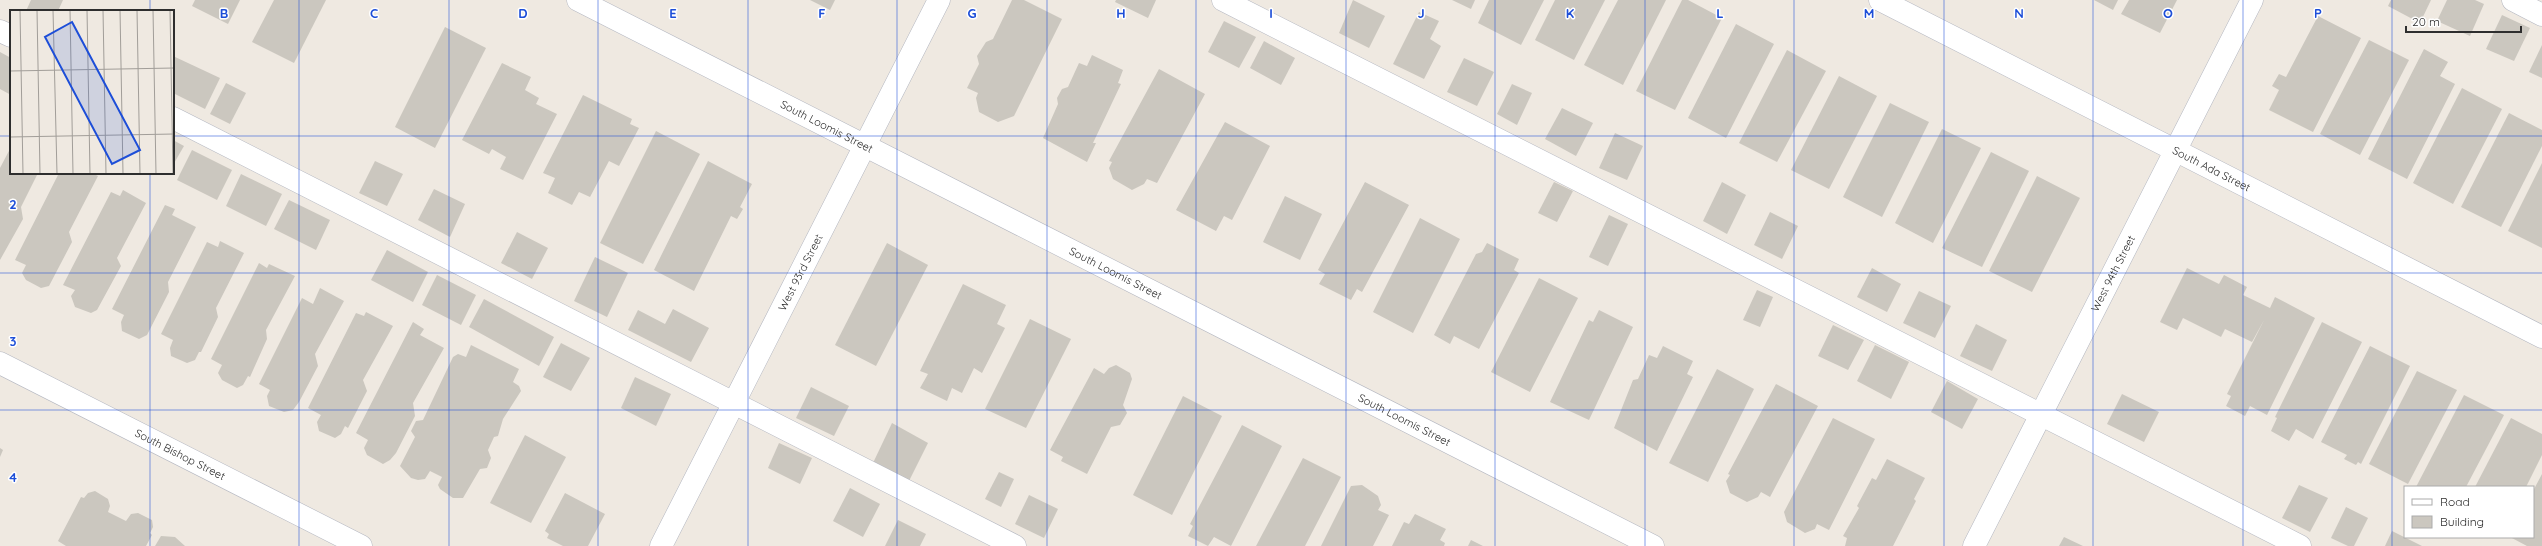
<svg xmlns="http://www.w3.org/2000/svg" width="2542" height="546" font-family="Quicksand,sans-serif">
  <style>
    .building { fill: #cbc7bf }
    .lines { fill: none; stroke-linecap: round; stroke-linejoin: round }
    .minor-casing { stroke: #b4b7c1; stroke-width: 23 }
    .minor { stroke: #fff; stroke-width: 22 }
    .grid { fill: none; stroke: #1d4ed8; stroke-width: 1; stroke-opacity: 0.55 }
    .labels { text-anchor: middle; stroke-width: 3; stroke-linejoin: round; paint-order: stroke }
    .street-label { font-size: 11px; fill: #2e2e2e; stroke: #fff }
    .inset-road { fill: none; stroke: #a29e99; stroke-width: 1 }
    .view { fill: #1d4ed8; fill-opacity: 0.15; stroke: #1d4ed8; stroke-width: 2 }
    .inset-edge { fill: none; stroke: #2e2e2e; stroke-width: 2 }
    .grid-label { font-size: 13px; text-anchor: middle; font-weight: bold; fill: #1d4ed8; stroke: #fff; stroke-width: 3; stroke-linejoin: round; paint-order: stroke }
  </style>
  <rect width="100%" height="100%" fill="#efe9e1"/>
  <g class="building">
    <polygon points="31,0 63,0 58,11 26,11"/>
    <polygon points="195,0 240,0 228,24 192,6"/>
    <polygon points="274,0 326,0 294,63 252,42"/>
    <polygon points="810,0 835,0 830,10"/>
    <polygon points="1012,0 1024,0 1062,19 1014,116 998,122 979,112 976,98 978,93 967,88 979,64 977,56 986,42 993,39"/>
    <polygon points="1116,0 1156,0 1148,18 1115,2"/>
    <polygon points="1353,0 1385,16 1369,48 1339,33"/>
    <polygon points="1452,0 1475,0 1471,9"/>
    <polygon points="1489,0 1544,0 1521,45 1478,23"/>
    <polygon points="1555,0 1605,0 1574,60 1535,40"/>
    <polygon points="1618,0 1666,0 1623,85 1584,65"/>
    <polygon points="1682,0 1688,0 1722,18 1675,110 1636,91"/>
    <polygon points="2094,0 2118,0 2113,10"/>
    <polygon points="2129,0 2177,0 2160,33 2121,14"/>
    <polygon points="2391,0 2431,0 2420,23 2388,6"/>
    <polygon points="2447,0 2475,0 2484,4 2470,36 2437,21"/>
    <polygon points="1419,12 1439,21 1430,39 1441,46 1424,79 1393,64"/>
    <polygon points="2502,15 2530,28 2514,61 2486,49"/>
    <polygon points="2318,16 2361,38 2313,132 2269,110 2279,90 2272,86 2279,74 2286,77"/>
    <polygon points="1224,21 1256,37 1239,68 1208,52"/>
    <polygon points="1736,24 1774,44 1726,138 1688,118"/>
    <polygon points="445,27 486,48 435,148 395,127"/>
    <polygon points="2369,40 2409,60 2360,155 2320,134"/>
    <polygon points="1264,41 1295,58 1281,85 1250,68"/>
    <polygon points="2542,45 2542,78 2529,72"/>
    <polygon points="2424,49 2448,62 2440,76 2455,84 2407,179 2368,159"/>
    <polygon points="1787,50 1826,71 1777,162 1739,143"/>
    <polygon points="0,52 11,58 11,95 0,89"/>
    <polygon points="1092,55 1123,70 1118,83 1121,84 1093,143 1096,143 1087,162 1043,138 1058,104 1057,98 1062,89 1068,87 1079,63 1087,66"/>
    <polygon points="173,56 220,78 205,109 173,93"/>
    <polygon points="1464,58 1494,72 1477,106 1447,92"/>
    <polygon points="502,63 531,77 525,90 539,98 536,104 557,114 523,180 500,169 506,157 492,149 489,154 462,140"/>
    <polygon points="1159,69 1205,94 1157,183 1147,179 1144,184 1132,190 1113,179 1109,168 1112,162 1109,161"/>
    <polygon points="1839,76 1877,96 1829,189 1791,170"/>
    <polygon points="226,83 246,93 230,124 210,114"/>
    <polygon points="1512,84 1532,93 1517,125 1497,114"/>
    <polygon points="2462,88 2502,109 2453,204 2413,183"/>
    <polygon points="583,95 632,119 630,124 639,128 619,166 609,161 590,197 579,192 572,205 548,193 555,178 543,173"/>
    <polygon points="1890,103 1929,122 1882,217 1843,197"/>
    <polygon points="1562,108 1593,123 1576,156 1545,139"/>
    <polygon points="2509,113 2542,130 2542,146 2501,227 2461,207"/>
    <polygon points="1225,122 1270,146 1232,220 1224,216 1216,231 1176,210"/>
    <polygon points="1942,129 1981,148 1933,243 1895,223"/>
    <polygon points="656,131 700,154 643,264 600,243"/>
    <polygon points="1615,133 1643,146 1627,180 1599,168"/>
    <polygon points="173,140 184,146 173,165"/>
    <polygon points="11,147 11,173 38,173 21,207 23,219 0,260 0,168"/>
    <polygon points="192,150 232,170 217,200 177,180"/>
    <polygon points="1991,152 2029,171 1982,267 1942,248"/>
    <polygon points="375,161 403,174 387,206 359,193"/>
    <polygon points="708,161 752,184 740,207 743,209 737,219 731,216 694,291 654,270"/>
    <polygon points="2542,163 2542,248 2508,231"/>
    <polygon points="59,173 92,173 98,176 69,232 72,242 49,286 41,288 26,280 22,273 26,265 15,260"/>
    <polygon points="241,174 282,194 266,226 226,206"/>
    <polygon points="2037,176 2080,198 2032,292 1989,271"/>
    <polygon points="1365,182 1409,205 1362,292 1357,289 1351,300 1319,284 1325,274 1318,270"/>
    <polygon points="1554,182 1573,191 1557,222 1538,213"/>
    <polygon points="1722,182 1746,195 1727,234 1703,221"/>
    <polygon points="434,189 465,204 450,237 418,220"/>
    <polygon points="123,190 146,203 117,258 121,266 97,310 91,313 75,307 71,296 75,290 63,285 111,192 120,196"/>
    <polygon points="1285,196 1322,214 1300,260 1263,242"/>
    <polygon points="289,200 330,220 316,250 274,229"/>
    <polygon points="165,205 175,209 172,215 196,227 168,282 169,292 147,335 139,339 122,331 121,322 124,315 112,309"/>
    <polygon points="1770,212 1798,226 1782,259 1754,245"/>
    <polygon points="1609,215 1628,224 1608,266 1589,257"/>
    <polygon points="1420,218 1460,239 1413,333 1373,312"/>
    <polygon points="517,232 548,248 532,279 501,263"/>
    <polygon points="220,241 244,253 216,308 218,317 201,352 199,352 195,360 187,363 171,356 170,348 173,340 161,334 207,242 218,247"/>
    <polygon points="887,243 928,265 876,366 835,345"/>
    <polygon points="1487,243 1519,259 1514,270 1519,273 1479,349 1454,336 1450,344 1434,335 1476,254 1482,252"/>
    <polygon points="387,250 428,272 413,302 371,280"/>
    <polygon points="595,257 628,273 607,317 574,301"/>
    <polygon points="259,263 267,268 269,264 295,276 266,330 267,339 250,377 248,376 243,385 237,388 222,380 218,373 222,365 211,359"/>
    <polygon points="1872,268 1901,284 1887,312 1857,297"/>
    <polygon points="2187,268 2219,284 2224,275 2247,287 2243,295 2270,308 2275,297 2315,318 2267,415 2250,406 2245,416 2226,406 2231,396 2227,394 2264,320 2252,342 2225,329 2221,337 2183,318 2177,330 2160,322"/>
    <polygon points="437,275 476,295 461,325 422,305"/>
    <polygon points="1539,278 1578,298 1530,392 1491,372"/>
    <polygon points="963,284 1006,305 997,324 1005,328 982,373 974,368 962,393 952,388 947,401 920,388 928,374 920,371"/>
    <polygon points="320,288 344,301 315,354 318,366 299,402 293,410 284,412 269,406 267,396 270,390 259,384 302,298 313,304"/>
    <polygon points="1757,290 1773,297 1760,327 1743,320"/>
    <polygon points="1919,291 1951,306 1935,338 1903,323"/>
    <polygon points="484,299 554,337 539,366 469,327"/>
    <polygon points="673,309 709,328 691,362 628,330 638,310 665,324"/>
    <polygon points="1599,310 1633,327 1589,420 1550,402 1589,320 1593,322"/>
    <polygon points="366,312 393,326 363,380 367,391 348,428 345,426 341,434 335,438 319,431 317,422 321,415 308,408 356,313 364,316"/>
    <polygon points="1030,319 1071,339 1026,428 985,409"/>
    <polygon points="413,322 424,329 420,335 444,348 413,403 415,416 396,453 390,460 383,464 367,455 364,448 368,440 356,433"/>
    <polygon points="2322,322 2362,342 2313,439 2296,429 2289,441 2271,431 2277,418 2275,417"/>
    <polygon points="1976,324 2007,340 1992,371 1960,356"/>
    <polygon points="1833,325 1864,340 1848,370 1818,356"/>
    <polygon points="561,343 590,358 571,391 543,377"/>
    <polygon points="471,345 519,369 513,382 519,386 521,391 503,419 498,436 494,437 488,450 491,458 487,468 480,469 463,498 453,498 440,489 438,485 442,477 430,471 425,479 418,480 411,478 400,466 415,437 411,431 416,421 423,420 453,357 458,354 466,357"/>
    <polygon points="1875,345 1909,362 1891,399 1857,381"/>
    <polygon points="1663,346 1693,361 1687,374 1693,377 1657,451 1614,428 1633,380 1638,379 1649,355 1657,358"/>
    <polygon points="2370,346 2410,366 2361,464 2358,462 2356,465 2344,459 2347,455 2321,442"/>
    <polygon points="1116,365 1130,373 1132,379 1123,405 1127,413 1120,425 1111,427 1087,474 1061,461 1063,457 1050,450 1094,368 1104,374 1109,368"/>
    <polygon points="1717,369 1754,389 1708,482 1669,463"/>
    <polygon points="2417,371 2457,390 2408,484 2369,464"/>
    <polygon points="635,377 671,394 656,426 621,408"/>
    <polygon points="1947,381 1978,399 1962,429 1931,412"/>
    <polygon points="1776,384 1818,406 1770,497 1761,492 1758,497 1747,502 1730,493 1726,481 1730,475 1728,474"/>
    <polygon points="811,387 849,406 834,436 796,418"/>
    <polygon points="2122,394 2159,412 2144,442 2107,424"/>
    <polygon points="2464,395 2504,415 2466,487 2416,487"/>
    <polygon points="1183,396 1222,416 1172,515 1133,495"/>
    <polygon points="1833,418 1875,439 1829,530 1817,524 1815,529 1805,533 1787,522 1784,512"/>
    <polygon points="2511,418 2542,434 2542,455 2526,487 2475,487"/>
    <polygon points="892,423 928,443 909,481 873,463"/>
    <polygon points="1242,425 1282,446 1231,546 1214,537 1208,546 1188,536 1193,526 1190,524"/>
    <polygon points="525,435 566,457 531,523 490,503"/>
    <polygon points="779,443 812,458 800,484 768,468"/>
    <polygon points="0,448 3,450 0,457"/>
    <polygon points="1303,458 1341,477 1305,546 1256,546"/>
    <polygon points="1887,459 1925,478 1914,499 1916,501 1893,546 1845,546 1847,538 1843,536 1859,508 1857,506 1872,478 1876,480"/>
    <polygon points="999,472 1014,479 1001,507 985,499"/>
    <polygon points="2542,474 2542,546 2527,546 2510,537 2533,537 2533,491"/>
    <polygon points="1362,485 1378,496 1381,505 1378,510 1389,515 1373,546 1321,546 1351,486"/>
    <polygon points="2299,485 2328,498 2310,532 2282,518"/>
    <polygon points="850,488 880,504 863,537 833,521"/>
    <polygon points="95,491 108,499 110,506 108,512 126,521 131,514 138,513 152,520 153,527 150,533 152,535 146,546 66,546 58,541 81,497 84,498 88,493"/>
    <polygon points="565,493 605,514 588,546 563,546 547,538 549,534 545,531"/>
    <polygon points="1029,495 1058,509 1044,538 1015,524"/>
    <polygon points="2346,507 2368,518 2354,546 2348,546 2331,538"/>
    <polygon points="1415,514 1446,529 1440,540 1445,543 1444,546 1392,546 1404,522 1409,524"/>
    <polygon points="898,520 926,534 920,546 885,546"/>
    <polygon points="2392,531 2422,546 2385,546"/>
    <polygon points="161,536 175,537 185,546 155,546"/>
    <polygon points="2064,537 2083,546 2059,546"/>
    <polygon points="1471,540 1483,546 1468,546"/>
  </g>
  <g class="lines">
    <defs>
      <g id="minor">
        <path id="s1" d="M578,0L1653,546"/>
        <polyline points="1223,0 2300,546"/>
        <path id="s2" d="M1880,0L2542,337"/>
        <polyline points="2513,0 2542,15"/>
        <polyline points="0,31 11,36"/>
        <polyline points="173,118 1015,546"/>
        <path id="s3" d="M0,363L361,546"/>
        <path id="s4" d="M661,546L939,0"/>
        <path id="s5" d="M1974,546L2252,0"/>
      </g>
    </defs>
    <use href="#minor" class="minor-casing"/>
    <use href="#minor" class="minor"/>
  </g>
  <path class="grid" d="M150,0V11M299,0V546M449,0V546M598,0V546M748,0V546M897,0V546M1047,0V546M1196,0V546M1346,0V546M1495,0V546M1645,0V546M1794,0V546M1944,0V546M2093,0V546M2243,0V546M2392,0V546M0,136H11M173,136H2542M150,173V546M0,273H2542M0,410H2542"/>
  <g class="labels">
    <g class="street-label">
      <text dy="4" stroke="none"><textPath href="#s1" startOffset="279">South Loomis Street</textPath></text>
      <text dy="4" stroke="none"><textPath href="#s2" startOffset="372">South Ada Street</textPath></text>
      <text dy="4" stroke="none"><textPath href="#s4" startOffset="307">West 93rd Street</textPath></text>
      <text dy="4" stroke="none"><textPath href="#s1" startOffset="603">South Loomis Street</textPath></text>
      <text dy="4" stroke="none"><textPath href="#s5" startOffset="306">West 94th Street</textPath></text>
      <text dy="4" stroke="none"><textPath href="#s1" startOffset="927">South Loomis Street</textPath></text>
      <text dy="4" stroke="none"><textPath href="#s3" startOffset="202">South Bishop Street</textPath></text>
    </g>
  </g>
  <g transform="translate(10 10)">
    <rect width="164" height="164" fill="#efe9e1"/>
    <path class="inset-road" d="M10,0L13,164M27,0L30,164M43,0L47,164M60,0L63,164M77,0L80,164M93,0L96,164M110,0L113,164M127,0L130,164M143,0L146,164M160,0L163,164M0,61L164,58M0,127L164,124"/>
    <path class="view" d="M62,12L130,140L102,154L35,27Z"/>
    <rect width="164" height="164" class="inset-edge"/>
  </g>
  <g class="grid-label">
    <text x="224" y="18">B</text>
    <text x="374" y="18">C</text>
    <text x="523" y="18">D</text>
    <text x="673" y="18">E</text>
    <text x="822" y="18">F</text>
    <text x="972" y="18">G</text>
    <text x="1121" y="18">H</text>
    <text x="1271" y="18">I</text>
    <text x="1421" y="18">J</text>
    <text x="1570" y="18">K</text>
    <text x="1720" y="18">L</text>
    <text x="1869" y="18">M</text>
    <text x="2019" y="18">N</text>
    <text x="2168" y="18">O</text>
    <text x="2318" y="18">P</text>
    <text x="13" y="209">2</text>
    <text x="13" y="346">3</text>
    <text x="13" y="482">4</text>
  </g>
  <rect x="2404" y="486" width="130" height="52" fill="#ffffff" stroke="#ababab"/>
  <rect x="2412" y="499" width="20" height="6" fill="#ffffff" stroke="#ababab"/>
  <text x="2440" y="506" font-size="12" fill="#2e2e2e">Road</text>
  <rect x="2412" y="516" width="20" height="12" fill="#cbc7bf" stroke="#ababab"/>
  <text x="2440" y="526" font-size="12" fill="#2e2e2e">Building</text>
  <path d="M2406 26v6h115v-6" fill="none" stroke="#2e2e2e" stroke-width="2"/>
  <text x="2412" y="26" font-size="12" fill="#2e2e2e" stroke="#ffffff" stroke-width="3" paint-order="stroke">20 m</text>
</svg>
